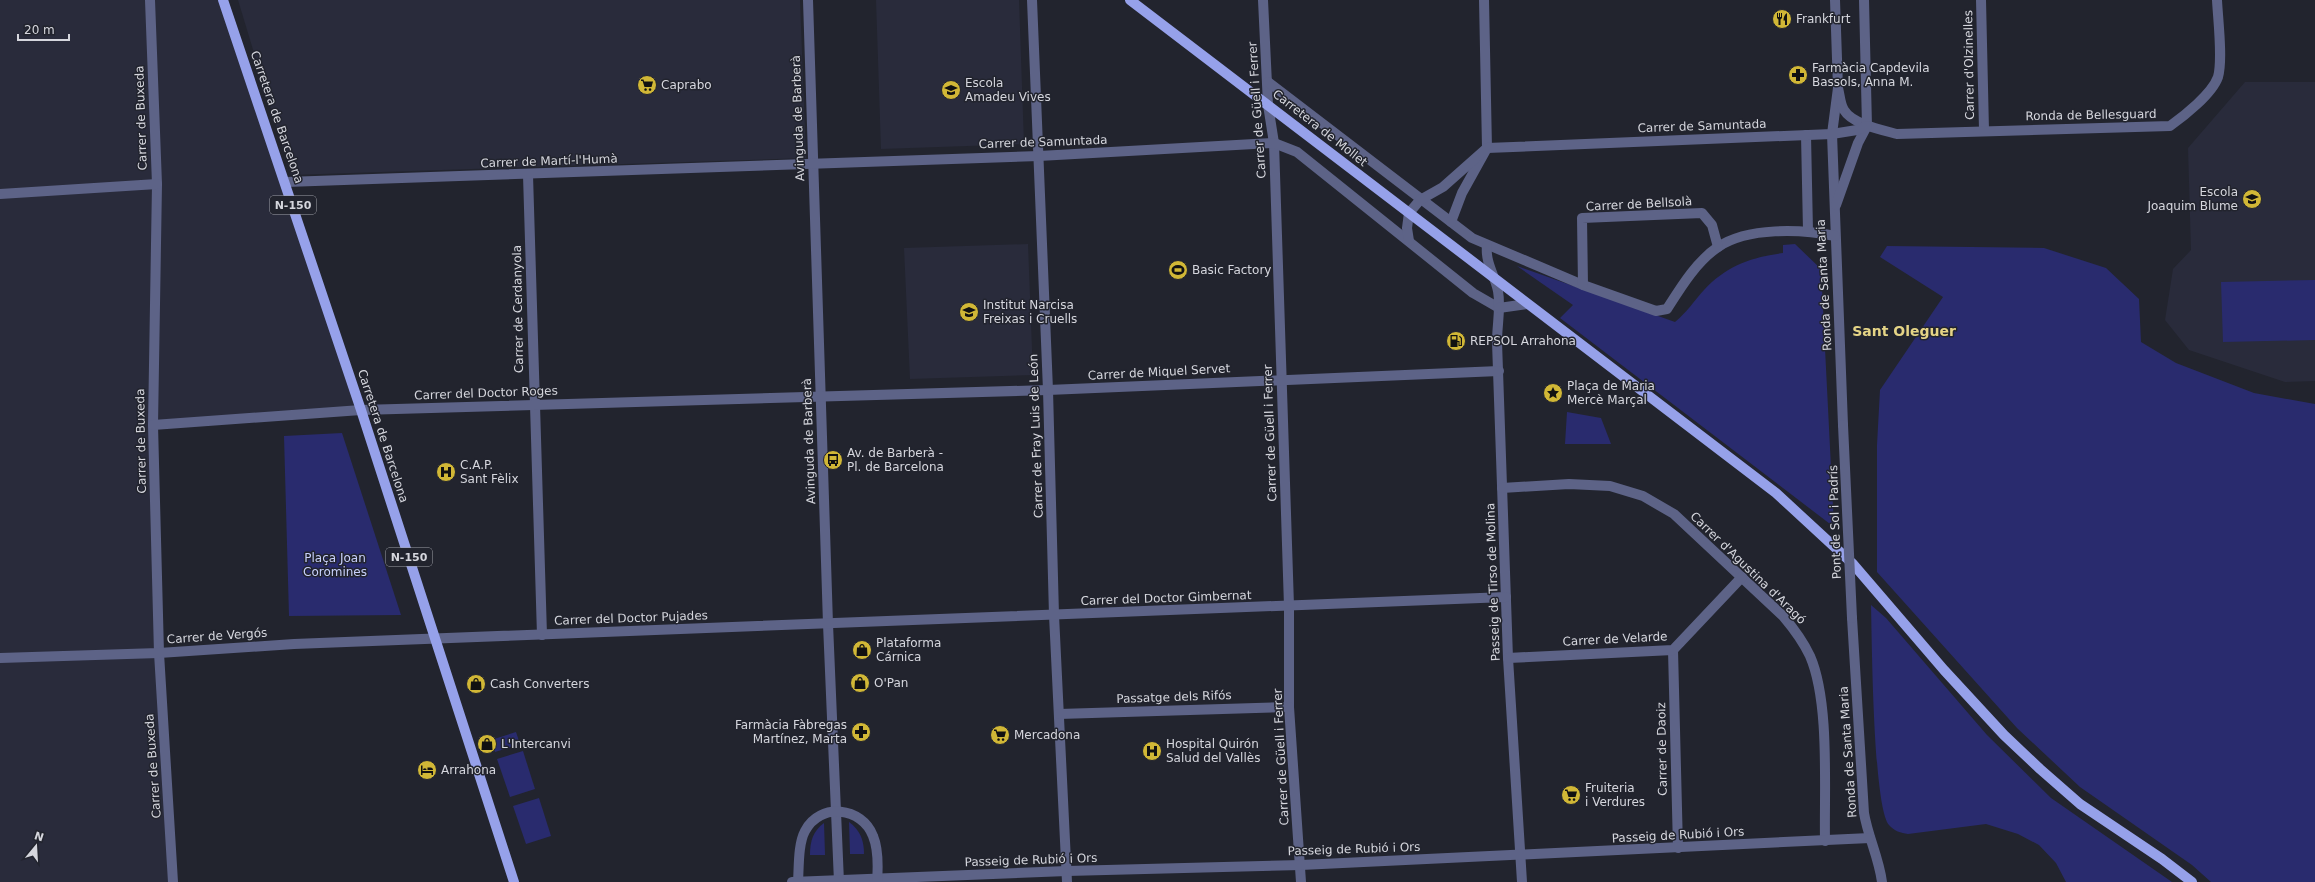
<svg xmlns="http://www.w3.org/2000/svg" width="2315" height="882" font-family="'DejaVu Sans',sans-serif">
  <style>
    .built { fill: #292b3b }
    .green { fill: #292b6e }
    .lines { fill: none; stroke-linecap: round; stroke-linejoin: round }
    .minor { stroke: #5d6387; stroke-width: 10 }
    .major { stroke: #96a1ea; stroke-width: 10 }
    .minor-bridge { stroke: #5d6387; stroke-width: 10 }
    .labels { text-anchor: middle; stroke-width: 3; stroke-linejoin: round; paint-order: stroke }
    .shield { fill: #22242e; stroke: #9fa1a8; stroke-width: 1 }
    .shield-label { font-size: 11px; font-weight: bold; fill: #d5d6dd }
    .poi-label { font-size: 12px; fill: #d5d6dd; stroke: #22242e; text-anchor: start }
    .street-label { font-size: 12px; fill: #d5d6dd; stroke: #22242e }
    .park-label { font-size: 12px; fill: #c8d0fc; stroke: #22242e }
    .quarter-label { font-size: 14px; font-weight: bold; fill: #e5d486; stroke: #22242e }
  </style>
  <rect width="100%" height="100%" fill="#22242e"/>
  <g class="built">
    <polygon points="0,0 224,0 361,410 153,425 173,882 0,882"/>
    <polygon points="238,0 800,0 806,158 291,175"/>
    <polygon points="876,0 1019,0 1024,144 881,149"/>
    <polygon points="2245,82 2315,82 2315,381 2285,382 2189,350 2165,320 2173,269 2191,250 2188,148"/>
    <polygon points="1028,244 1033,375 910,379 904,248"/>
  </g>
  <g class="green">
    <path d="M1795,244L1821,269L1834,527L1560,318L1573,305L1517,266L1675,322C1687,312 1694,301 1704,290C1726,266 1752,257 1783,253V245Z"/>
    <polygon points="1887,246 2044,248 2106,268 2139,299 2141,342 2176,363 2254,393 2315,404 2315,882 2211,882 2192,865 2080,787 2017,728 1877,572 1877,445 1880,390 1943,297 1880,257"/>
    <polygon points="2315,280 2315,340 2223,342 2221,282"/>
    <polygon points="1567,412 1601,418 1611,444 1565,444"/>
    <polygon points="342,433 401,615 289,616 284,436"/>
    <path d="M1871,605L1886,618L1987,735L2051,798L2172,882H2066L2056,863L2039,845L2018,834L1986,824L1908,834C1901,833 1894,831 1889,825C1873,806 1872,639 1871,605Z"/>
    <polygon points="516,732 520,744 495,752 491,740"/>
    <polygon points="523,751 535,789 510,797 497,759"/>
    <polygon points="539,798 551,836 526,844 513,806"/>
    <path d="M849,822C860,830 864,840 864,854H850Z"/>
    <path d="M824,823L825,855H810C810,841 813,831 824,823Z"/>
  </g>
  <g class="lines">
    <g class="minor">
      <polyline points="150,0 157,184 153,425 159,653 173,882"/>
      <polyline points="808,0 828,624 839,882"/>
      <polyline points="1032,0 1048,390 1054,615 1067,882"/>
      <polyline points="1263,0 1268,105 1274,143 1289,606 1289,707 1301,882"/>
      <polyline points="1835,0 1838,88 1832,134 1843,425"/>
      <polyline points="1981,0 1984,130"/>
      <path d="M1268,82L1472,238L1583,285L1656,311L1667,309C1681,287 1696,262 1718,247C1748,227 1801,229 1835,236"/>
      <path d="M1838,88C1840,95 1840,104 1844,110C1852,124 1882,130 1897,134L2170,126C2184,116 2212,94 2218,77C2223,60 2218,20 2217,0"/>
      <polyline points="1806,135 1808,231"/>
      <polyline points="528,175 542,635"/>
      <polyline points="286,182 1039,156 1274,143 1297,152 1473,293 1499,308"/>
      <polyline points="0,194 157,184"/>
      <polyline points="1836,205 1858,143 1867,126 1864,0"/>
      <polyline points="1451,222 1462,193 1487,148 1484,0"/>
      <polyline points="1409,241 1407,228 1409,213 1420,200 1443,187 1487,148 1832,134 1857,130 1867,126"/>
      <path d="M1487,246C1485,262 1495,276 1498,291C1501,308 1497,325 1497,342L1508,658L1522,882"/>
      <polyline points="1583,285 1582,218 1702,213 1712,225 1718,247"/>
      <polyline points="1499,308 1527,304"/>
      <polyline points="153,425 361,410 1048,390 1499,371"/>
      <path d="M1502,488L1569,484L1610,486L1643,496L1674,514L1783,616C1794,629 1803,641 1810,656C1830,702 1824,789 1825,841"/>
      <path d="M1852,618L1864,813C1868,837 1879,858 1882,882"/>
      <polyline points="1673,650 1678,848"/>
      <polyline points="0,658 159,653 294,644 1506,597"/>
      <polyline points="1508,658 1673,650 1742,577"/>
      <polyline points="1059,714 1289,707"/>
      <polyline points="792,882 1067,871 1301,865 1870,838"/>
      <path d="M798,882C799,867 798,844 805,831C820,802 862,807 873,836C878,848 878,869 877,882"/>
    </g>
    <g class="major">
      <polyline points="223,0 361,410 514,882"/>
      <polyline points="1130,0 1776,493 1853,564 1944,670 2004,735 2040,769 2080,804 2162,859 2192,882"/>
    </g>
    <polyline class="minor-bridge" points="1843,425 1852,618"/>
  </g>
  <defs>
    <symbol id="restaurant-disc" viewBox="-11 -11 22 22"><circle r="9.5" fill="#d1b736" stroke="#22242e"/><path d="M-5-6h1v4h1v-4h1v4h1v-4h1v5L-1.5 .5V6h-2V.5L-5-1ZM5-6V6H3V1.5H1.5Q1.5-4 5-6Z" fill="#111"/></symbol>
    <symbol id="pharmacy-disc" viewBox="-11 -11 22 22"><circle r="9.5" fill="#d1b736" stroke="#22242e"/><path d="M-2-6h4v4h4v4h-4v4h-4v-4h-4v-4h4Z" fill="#111"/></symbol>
    <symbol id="supermarket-disc" viewBox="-11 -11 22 22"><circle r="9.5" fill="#d1b736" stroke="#22242e"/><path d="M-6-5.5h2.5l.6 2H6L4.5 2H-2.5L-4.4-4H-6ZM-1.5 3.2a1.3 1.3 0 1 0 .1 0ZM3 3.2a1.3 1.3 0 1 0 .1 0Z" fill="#111"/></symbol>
    <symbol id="school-disc" viewBox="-11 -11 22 22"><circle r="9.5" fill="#d1b736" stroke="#22242e"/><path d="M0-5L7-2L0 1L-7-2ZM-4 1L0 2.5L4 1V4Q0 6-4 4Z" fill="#111"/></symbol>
    <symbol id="stadium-disc" viewBox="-11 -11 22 22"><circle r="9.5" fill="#d1b736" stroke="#22242e"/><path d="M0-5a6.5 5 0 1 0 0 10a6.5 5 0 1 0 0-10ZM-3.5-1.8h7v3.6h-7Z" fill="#111"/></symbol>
    <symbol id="fuel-disc" viewBox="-11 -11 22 22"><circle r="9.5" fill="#d1b736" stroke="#22242e"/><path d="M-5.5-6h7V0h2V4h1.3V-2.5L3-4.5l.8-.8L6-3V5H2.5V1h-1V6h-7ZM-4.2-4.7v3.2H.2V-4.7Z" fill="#111"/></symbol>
    <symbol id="sight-disc" viewBox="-11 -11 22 22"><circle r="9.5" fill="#d1b736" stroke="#22242e"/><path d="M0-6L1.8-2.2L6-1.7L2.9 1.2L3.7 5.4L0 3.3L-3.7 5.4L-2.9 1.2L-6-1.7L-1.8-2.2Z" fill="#111"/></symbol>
    <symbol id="bus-disc" viewBox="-11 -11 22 22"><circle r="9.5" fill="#d1b736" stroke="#22242e"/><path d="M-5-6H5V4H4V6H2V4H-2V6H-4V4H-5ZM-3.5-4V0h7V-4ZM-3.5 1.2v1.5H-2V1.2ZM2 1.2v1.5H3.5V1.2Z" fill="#111"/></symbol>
    <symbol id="hospital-disc" viewBox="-11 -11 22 22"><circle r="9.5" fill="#d1b736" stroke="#22242e"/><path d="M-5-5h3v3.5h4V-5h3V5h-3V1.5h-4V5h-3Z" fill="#111"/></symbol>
    <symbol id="shop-disc" viewBox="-11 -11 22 22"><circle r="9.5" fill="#d1b736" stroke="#22242e"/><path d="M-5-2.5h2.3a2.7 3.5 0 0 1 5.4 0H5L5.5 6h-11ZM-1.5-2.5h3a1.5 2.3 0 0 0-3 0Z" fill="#111"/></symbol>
    <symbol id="hotel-disc" viewBox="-11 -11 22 22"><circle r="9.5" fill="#d1b736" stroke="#22242e"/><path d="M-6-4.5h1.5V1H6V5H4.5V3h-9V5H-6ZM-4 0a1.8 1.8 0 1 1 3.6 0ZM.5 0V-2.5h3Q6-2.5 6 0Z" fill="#111"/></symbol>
  </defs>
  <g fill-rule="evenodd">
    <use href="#restaurant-disc" x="1771" y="8" width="22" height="22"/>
    <use href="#pharmacy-disc" x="1787" y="64" width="22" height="22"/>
    <use href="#supermarket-disc" x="636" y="74" width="22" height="22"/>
    <use href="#school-disc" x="940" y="79" width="22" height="22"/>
    <use href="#school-disc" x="2241" y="188" width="22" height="22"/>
    <use href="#stadium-disc" x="1167" y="259" width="22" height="22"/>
    <use href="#school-disc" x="958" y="301" width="22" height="22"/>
    <use href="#fuel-disc" x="1445" y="330" width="22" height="22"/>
    <use href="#sight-disc" x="1542" y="382" width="22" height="22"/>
    <use href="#bus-disc" x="822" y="449" width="22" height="22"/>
    <use href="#hospital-disc" x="435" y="461" width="22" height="22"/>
    <use href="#shop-disc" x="851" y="639" width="22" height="22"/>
    <use href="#shop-disc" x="849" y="672" width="22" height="22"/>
    <use href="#shop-disc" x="465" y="673" width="22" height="22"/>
    <use href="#pharmacy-disc" x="850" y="721" width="22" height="22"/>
    <use href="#supermarket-disc" x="989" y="724" width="22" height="22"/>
    <use href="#shop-disc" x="476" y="733" width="22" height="22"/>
    <use href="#hospital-disc" x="1141" y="740" width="22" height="22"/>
    <use href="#hotel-disc" x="416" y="759" width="22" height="22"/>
    <use href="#supermarket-disc" x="1560" y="784" width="22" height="22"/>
  </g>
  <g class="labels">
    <g class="shield">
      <rect x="270" y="196" width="46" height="18" rx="3"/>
      <rect x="386" y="548" width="46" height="18" rx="3"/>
    </g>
    <g class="shield-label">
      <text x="293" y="209">N-150</text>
      <text x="409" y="561">N-150</text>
    </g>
    <g class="poi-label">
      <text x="1796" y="23">Frankfurt</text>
      <text x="1812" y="72">Farmàcia Capdevila<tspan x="1812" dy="14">Bassols, Anna M.</tspan></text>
      <text x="965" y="87">Escola<tspan x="965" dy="14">Amadeu Vives</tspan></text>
      <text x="661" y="89">Caprabo</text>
      <text x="2238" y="196" text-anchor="end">Escola<tspan x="2238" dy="14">Joaquim Blume</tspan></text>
      <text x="1192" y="274">Basic Factory</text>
      <text x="983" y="309">Institut Narcisa<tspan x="983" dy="14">Freixas i Cruells</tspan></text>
      <text x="1470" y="345">REPSOL Arrahona</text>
      <text x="1567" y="390">Plaça de Maria<tspan x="1567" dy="14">Mercè Marçal</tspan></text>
      <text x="847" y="457">Av. de Barberà -<tspan x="847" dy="14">Pl. de Barcelona</tspan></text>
      <text x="460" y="469">C.A.P.<tspan x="460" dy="14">Sant Fèlix</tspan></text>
      <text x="876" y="647">Plataforma<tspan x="876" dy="14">Cárnica</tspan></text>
      <text x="874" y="687">O'Pan</text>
      <text x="490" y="688">Cash Converters</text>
      <text x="847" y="729" text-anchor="end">Farmàcia Fàbregas<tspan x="847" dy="14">Martínez, Marta</tspan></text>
      <text x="1014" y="739">Mercadona</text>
      <text x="501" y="748">L'Intercanvi</text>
      <text x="1166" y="748">Hospital Quirón<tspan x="1166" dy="14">Salud del Vallès</tspan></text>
      <text x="441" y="774">Arrahona</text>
      <text x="1585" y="792">Fruiteria<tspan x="1585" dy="14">i Verdures</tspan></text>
    </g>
    <g class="street-label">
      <text transform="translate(1969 65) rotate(-91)" y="4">Carrer d'Olzinelles</text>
      <text transform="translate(1257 110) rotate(-94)" y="4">Carrer de Güell i Ferrer</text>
      <text transform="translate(2091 115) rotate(-1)" y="4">Ronda de Bellesguard</text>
      <text transform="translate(277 117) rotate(71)" y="4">Carretera de Barcelona</text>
      <text transform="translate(141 118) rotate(-92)" y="4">Carrer de Buxeda</text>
      <text transform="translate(798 118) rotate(-92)" y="4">Avinguda de Barberà</text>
      <text transform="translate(1702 126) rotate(-2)" y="4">Carrer de Samuntada</text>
      <text transform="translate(1320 128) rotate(38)" y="4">Carretera de Mollet</text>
      <text transform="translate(1043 142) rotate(-2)" y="4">Carrer de Samuntada</text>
      <text transform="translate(549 161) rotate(-2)" y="4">Carrer de Martí-l'Humà</text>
      <text transform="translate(1639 204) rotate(-3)" y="4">Carrer de Bellsolà</text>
      <text transform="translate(1824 285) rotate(-93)" y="4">Ronda de Santa Maria</text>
      <text transform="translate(518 309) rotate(-91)" y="4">Carrer de Cerdanyola</text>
      <text transform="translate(1159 372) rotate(-3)" y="4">Carrer de Miquel Servet</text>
      <text transform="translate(486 393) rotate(-2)" y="4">Carrer del Doctor Roges</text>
      <text transform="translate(1270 433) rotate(-92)" y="4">Carrer de Güell i Ferrer</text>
      <text transform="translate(383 436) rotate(72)" y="4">Carretera de Barcelona</text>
      <text transform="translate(1036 436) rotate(-92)" y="4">Carrer de Fray Luis de León</text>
      <text transform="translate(141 441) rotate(-91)" y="4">Carrer de Buxeda</text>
      <text transform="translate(809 441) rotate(-92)" y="4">Avinguda de Barberà</text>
      <text transform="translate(1835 522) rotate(-92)" y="4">Pont de Sol i Padrís</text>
      <text transform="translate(1748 568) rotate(44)" y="4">Carrer d'Agustina d'Aragó</text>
      <text transform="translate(1493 582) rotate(-92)" y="4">Passeig de Tirso de Molina</text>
      <text transform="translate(1166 598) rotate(-2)" y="4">Carrer del Doctor Gimbernat</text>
      <text transform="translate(631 618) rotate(-2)" y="4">Carrer del Doctor Pujades</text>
      <text transform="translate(217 636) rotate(-4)" y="4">Carrer de Vergós</text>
      <text transform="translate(1615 639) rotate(-3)" y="4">Carrer de Velarde</text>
      <text transform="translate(1174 697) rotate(-2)" y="4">Passatge dels Rifós</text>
      <text transform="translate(1662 749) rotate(-91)" y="4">Carrer de Daoiz</text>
      <text transform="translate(1848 752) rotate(-94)" y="4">Ronda de Santa Maria</text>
      <text transform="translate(1281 757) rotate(-93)" y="4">Carrer de Güell i Ferrer</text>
      <text transform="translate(153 766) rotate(-94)" y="4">Carrer de Buxeda</text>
      <text transform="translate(1678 835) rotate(-3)" y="4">Passeig de Rubió i Ors</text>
      <text transform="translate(1354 849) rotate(-2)" y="4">Passeig de Rubió i Ors</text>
      <text transform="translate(1031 860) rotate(-2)" y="4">Passeig de Rubió i Ors</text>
    </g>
    <g class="park-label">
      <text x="335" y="562">Plaça Joan<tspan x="335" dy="14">Coromines</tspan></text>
    </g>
    <g class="quarter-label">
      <text x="1904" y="336">Sant Oleguer</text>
    </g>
  </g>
  <g transform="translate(36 846) rotate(18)" stroke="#22242e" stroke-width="3" paint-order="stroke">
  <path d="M0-3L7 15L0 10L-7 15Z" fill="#d5d6dd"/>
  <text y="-6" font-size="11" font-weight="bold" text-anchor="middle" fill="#d5d6dd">N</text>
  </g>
  <path d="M18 34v6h51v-6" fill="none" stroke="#d5d6dd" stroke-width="2"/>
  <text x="24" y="34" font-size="12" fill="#d5d6dd" stroke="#22242e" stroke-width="3" paint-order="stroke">20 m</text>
</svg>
